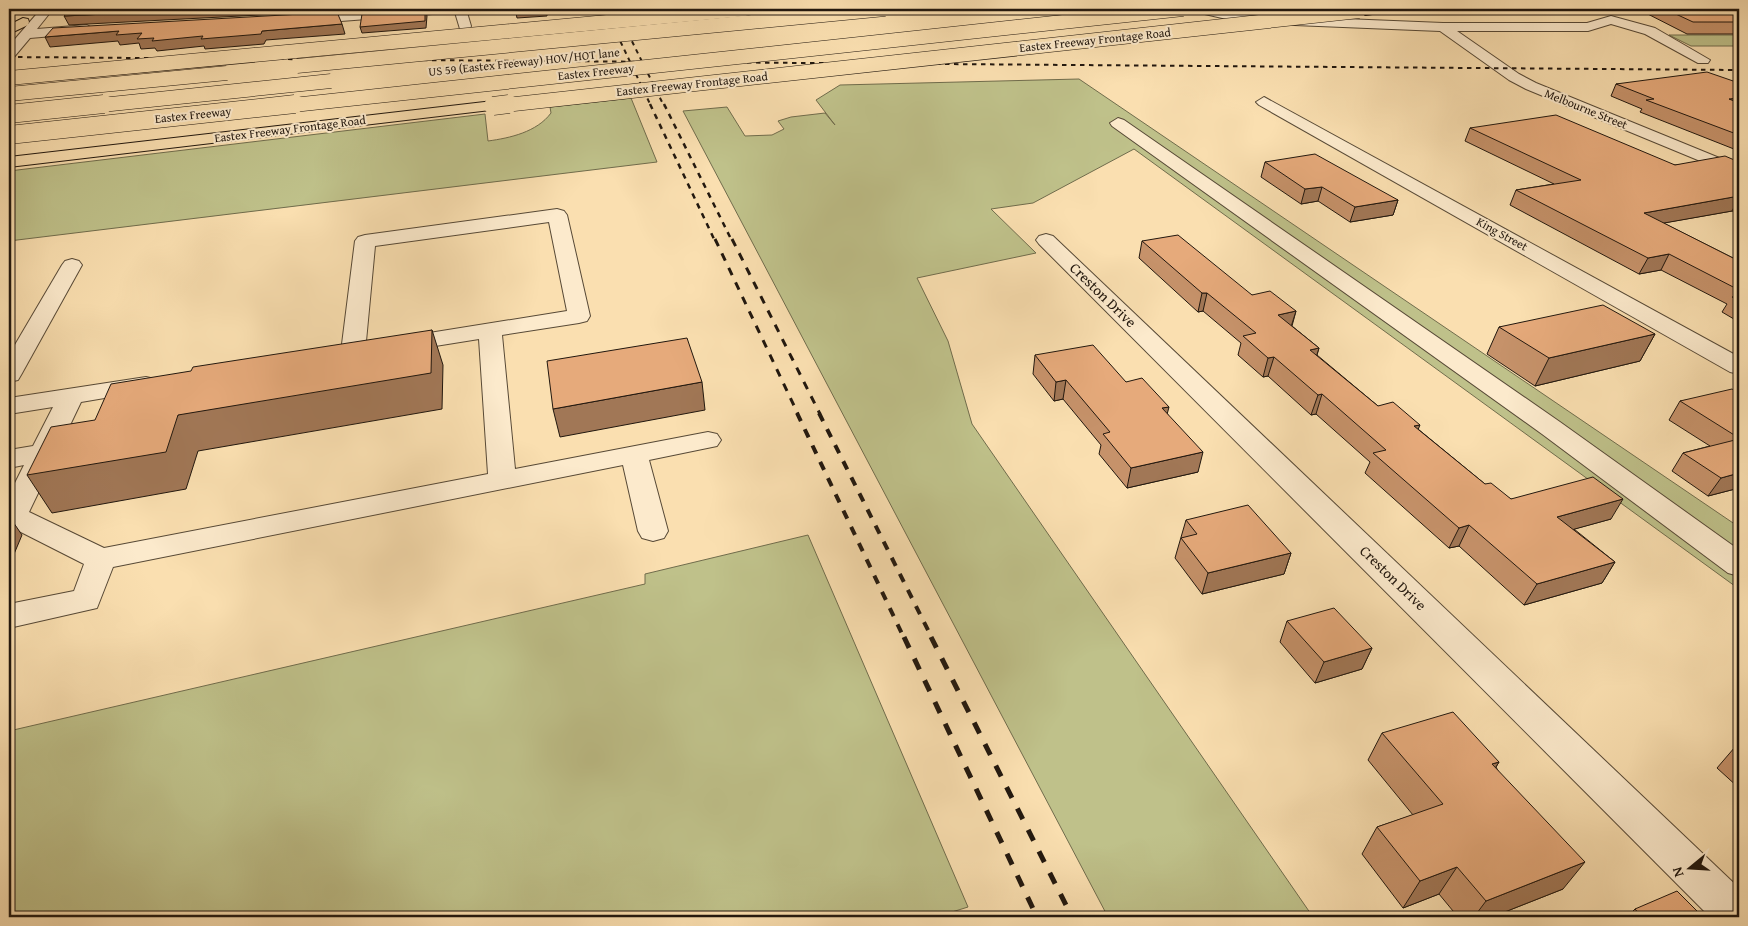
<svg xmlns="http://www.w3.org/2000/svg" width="1748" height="926" font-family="'Gentium Book Plus',serif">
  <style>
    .green { fill: #bfc18a; stroke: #706c4c }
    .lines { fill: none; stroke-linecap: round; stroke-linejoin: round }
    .minor-casing { stroke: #574936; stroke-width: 2 }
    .major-casing { stroke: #21170e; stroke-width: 2 }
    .minor { fill: #fceacc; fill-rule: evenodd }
    .major { fill: #fadfb0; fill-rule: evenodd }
    .rail-far4 { stroke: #21170e; stroke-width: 2; stroke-dasharray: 4.5 4.5; stroke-linecap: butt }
    .rail-far3 { stroke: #21170e; stroke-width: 2.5; stroke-dasharray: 5.5 5.5; stroke-linecap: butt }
    .rail-far2 { stroke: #21170e; stroke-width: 3; stroke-dasharray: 8 8; stroke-linecap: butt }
    .rail-far1 { stroke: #21170e; stroke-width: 4; stroke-dasharray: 9 9; stroke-linecap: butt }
    .rail { stroke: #21170e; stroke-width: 5; stroke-dasharray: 12 12; stroke-linecap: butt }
    .major-bridge-far1-casing { stroke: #21170e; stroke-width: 15; stroke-linecap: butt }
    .major-bridge-casing { stroke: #21170e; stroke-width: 19; stroke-linecap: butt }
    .highway-bridge-far1-casing { stroke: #21170e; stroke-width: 15; stroke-linecap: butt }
    .highway-bridge-casing { stroke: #21170e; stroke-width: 19; stroke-linecap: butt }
    .major-bridge-far1 { stroke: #fadfb0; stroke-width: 14 }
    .major-bridge { stroke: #fadfb0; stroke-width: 18 }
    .highway-bridge-far1 { stroke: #fadfb0; stroke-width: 14 }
    .highway-bridge { stroke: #fadfb0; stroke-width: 18 }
    .wall { fill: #c6926a; stroke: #21170e }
    .shaded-wall { fill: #a17756; stroke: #21170e }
    .building { fill: #e6aa7b; stroke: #21170e }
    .labels { text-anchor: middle; stroke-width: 4; stroke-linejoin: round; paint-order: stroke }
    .far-street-label { font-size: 12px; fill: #21170e; stroke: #fceacc }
    .street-label { font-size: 15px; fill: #21170e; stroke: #fceacc }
  </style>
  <rect width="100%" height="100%" fill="#fadfb0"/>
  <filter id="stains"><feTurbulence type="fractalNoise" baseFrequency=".004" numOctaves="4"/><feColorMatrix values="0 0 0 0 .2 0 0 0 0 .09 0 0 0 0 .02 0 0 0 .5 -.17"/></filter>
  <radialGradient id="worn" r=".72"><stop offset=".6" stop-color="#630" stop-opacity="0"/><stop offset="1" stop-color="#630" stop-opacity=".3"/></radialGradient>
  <g class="green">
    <polygon points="1669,35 1739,35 1739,46 1691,46"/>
    <polygon points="1079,79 1739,527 1739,589 1134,149 1033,203 991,209 1036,253 917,278 948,341 972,424 1313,917 1108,917 683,111 727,107 745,136 772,135 784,129 778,121 791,117 825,113 835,125 816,100 840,85"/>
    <path d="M631,98L657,162L9,241V171L485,114L488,141C510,138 537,132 551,113L550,107Z"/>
    <polygon points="808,535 968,907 936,917 9,917 9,731 645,584 645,574"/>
  </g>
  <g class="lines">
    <defs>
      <g id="minor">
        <polygon points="41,9 53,9 37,29 87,25 94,29 87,33 30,38 14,57 9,58 9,46"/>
        <polygon points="399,9 451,9 445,13 302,24 296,20 302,16"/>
        <polygon points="454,9 466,9 471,26 470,29 460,29"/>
        <polygon points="1194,9 1215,9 1244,15 1443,23 1587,23 1611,16 1655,28 1710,60 1708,63 1698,63 1645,34 1611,24 1588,31 1457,31 1519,74 1536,83 1739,166 1739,177 1526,89 1509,80 1440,31 1244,23 1196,12"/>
        <polygon points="1264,97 1739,357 1739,374 1730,372 1259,105 1256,102"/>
        <polygon points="1118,118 1124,120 1560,422 1739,550 1739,576 1728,573 1542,434 1112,126 1110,123"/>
        <polygon points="557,209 564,211 567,215 590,316 587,321 579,323 502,335 515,469 708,432 717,434 721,440 717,446 649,460 668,531 664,538 653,541 642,538 638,531 623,465 113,567 97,608 9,628 9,604 74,591 84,564 9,526 9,495 24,465 9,468 9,450 33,446 53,407 9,414 9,398 146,377 155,379 158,384 155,389 146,391 81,402 61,444 67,445 71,451 67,457 54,460 29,512 104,548 488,474 479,339 398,352 390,350 386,345 390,340 398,338 567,311 549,222 375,246 365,352 361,357 353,359 345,357 341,352 355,241 358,237 365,235"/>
        <polygon points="1046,234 1053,236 1739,888 1739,917 1710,917 1039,244 1036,240 1039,236"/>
        <polygon points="72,259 79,261 82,265 21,375 18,380 9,382 9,355 62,265 65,261"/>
      </g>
      <g id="major">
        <path d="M1354,9H1382C1377,15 1362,16 1355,14Z"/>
        <polygon points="23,18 28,19 29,22 28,25 9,34 9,25"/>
        <polygon points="493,101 501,106 499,109 9,167 9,157"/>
      </g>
    </defs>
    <use href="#minor" class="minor-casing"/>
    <use href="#major" class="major-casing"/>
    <use href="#minor" class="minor"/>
    <use href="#major" class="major"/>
    <g class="rail-far4">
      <polyline points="605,9 651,106"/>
      <polyline points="616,9 664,106"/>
      <polyline points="9,57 1739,70"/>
    </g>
    <g class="rail-far3">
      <polyline points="650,104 715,241"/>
      <polyline points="664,104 732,241"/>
    </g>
    <g class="rail-far2">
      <polyline points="715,239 798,414"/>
      <polyline points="732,239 820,414"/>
    </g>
    <g class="rail-far1">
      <polyline points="797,413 904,638"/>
      <polyline points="819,413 932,638"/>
    </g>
    <g class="rail">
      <polyline points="904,637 1037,917"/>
      <polyline points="931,637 1072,917"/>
    </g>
    <defs>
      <g id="major-bridge-far1">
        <polyline points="9,78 745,9"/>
        <polyline points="497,106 1359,11"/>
      </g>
      <polyline id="major-bridge" points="493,106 509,104"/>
      <g id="highway-bridge-far1">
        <polyline points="297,66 885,9"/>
        <polyline points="9,94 227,73"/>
        <polyline points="92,106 331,81"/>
        <polyline points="284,106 1183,9"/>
      </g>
      <g id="highway-bridge">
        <polyline points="9,114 104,104"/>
        <polyline points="9,135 295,104"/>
      </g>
    </defs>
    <use href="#major-bridge-far1" class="major-bridge-far1-casing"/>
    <use href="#major-bridge" class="major-bridge-casing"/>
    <use href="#highway-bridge-far1" class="highway-bridge-far1-casing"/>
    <use href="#highway-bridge" class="highway-bridge-casing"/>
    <use href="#major-bridge-far1" class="major-bridge-far1"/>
    <use href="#major-bridge" class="major-bridge"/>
    <use href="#highway-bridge-far1" class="highway-bridge-far1"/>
    <use href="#highway-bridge" class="highway-bridge"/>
  </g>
  <g class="wall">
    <polygon points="1638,9 1739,9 1739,34 1687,34"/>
    <polygon points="1739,83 1739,151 1640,112 1642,109 1611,96 1616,84"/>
    <polygon points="1470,128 1675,165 1739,162 1739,214 1732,211 1663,223 1739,261 1739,322 1722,312 1727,304 1661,270 1639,274 1510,205 1516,190 1554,184 1465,141"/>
    <polygon points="1265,162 1398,200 1393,215 1350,222 1318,201 1301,204 1261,177"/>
    <polygon points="1142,241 1252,295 1296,311 1292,326 1319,348 1317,355 1378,406 1418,429 1485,484 1511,499 1611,519 1574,529 1615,562 1602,583 1524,605 1459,546 1449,548 1365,473 1370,462 1316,414 1311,415 1268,376 1263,377 1238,355 1241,343 1203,311 1198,312 1139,258"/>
    <polygon points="1499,327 1655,334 1640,361 1535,386 1487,354"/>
    <polygon points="1035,355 1126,382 1167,413 1198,472 1127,488 1099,454 1101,445 1063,399 1054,401 1033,374"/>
    <polygon points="1739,393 1739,488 1708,496 1672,471 1683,453 1710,446 1669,420 1680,401"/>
    <polygon points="1186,520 1291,553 1284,574 1202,594 1175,558"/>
    <polygon points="1287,621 1372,648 1362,669 1315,683 1280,642"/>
    <polygon points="1382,733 1499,762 1496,767 1563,889 1492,917 1458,917 1439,894 1403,908 1362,854 1377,827 1413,815 1368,760"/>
    <polygon points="1739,746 1739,788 1717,768 1735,747"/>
    <polygon points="1635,909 1703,917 1627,917"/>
  </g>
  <g class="shaded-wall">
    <polygon points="210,9 335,9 336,11 69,25 64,16"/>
    <polygon points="515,9 561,9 561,12 547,13 547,16 517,18"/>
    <polygon points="425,10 427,16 426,28 362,33 360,27"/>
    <polygon points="342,24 345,34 266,40 264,44 205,49 204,46 157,51 155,48 141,49 139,43 120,45 118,41 50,47 45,37 119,31 142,33 154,38 262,31"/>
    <polygon points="1739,98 1739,109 1729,99"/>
    <polygon points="1322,187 1318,201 1301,204 1305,189"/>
    <polygon points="1739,196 1739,198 1732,211 1636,228 1644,213"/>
    <polygon points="1398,200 1393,215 1350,222 1355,207"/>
    <polygon points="1669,254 1661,270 1639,274 1648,258"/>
    <polygon points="1202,293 1207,293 1203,311 1198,312"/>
    <polygon points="1296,311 1290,330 1278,315"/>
    <polygon points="432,330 443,365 442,409 198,451 186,489 52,513 27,475 178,415"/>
    <polygon points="1655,334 1640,361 1535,386 1549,358"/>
    <polygon points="1319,348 1313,367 1310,350"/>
    <polygon points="1274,357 1268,376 1263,377 1268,358"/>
    <polygon points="1066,380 1063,399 1054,401 1056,382"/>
    <polygon points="702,382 705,410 560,437 553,409"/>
    <polygon points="1322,394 1316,414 1311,415 1318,395"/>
    <polygon points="1169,407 1164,426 1162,408"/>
    <polygon points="1420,425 1412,444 1414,426"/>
    <polygon points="1203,452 1198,472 1127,488 1131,468"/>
    <polygon points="1739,473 1739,488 1708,496 1721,478"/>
    <polygon points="1623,499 1611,519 1546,537 1557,517"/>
    <polygon points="9,516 22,535 9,566"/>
    <polygon points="1469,525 1459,546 1449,548 1459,528"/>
    <polygon points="1291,553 1284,574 1202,594 1208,573"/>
    <polygon points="1615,562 1602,583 1524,605 1537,584"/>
    <polygon points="1372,648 1362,669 1315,683 1324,662"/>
    <polygon points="1499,762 1482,789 1492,764"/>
    <polygon points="1585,862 1563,889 1492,917 1474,917 1486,901"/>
    <polygon points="1457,867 1439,894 1403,908 1420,881"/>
  </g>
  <g class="building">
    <polygon points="72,9 210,9 64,16"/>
    <polygon points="1665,9 1739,9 1739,22 1693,22"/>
    <polygon points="425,10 425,21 360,27 362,14"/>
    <polygon points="337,12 342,24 262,31 261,34 201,39 203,36 152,41 154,38 137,39 142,33 116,35 119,31 45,37 53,28"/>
    <polygon points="1707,72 1739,83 1739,98 1729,99 1739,103 1739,135 1646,100 1654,99 1616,84"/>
    <polygon points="1556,115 1675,165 1725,156 1739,162 1739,196 1644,213 1739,261 1739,290 1669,254 1648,258 1516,190 1581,180 1470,128"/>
    <polygon points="1315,154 1398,200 1355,207 1322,187 1305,189 1265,162"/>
    <polygon points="1178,235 1252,295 1270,291 1296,311 1278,315 1319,348 1310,350 1378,406 1393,402 1420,425 1414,426 1485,484 1491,483 1511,499 1593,477 1623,499 1557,517 1615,562 1537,584 1469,525 1459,528 1373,453 1386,450 1322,394 1318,395 1274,357 1268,358 1243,336 1256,333 1207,293 1202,293 1142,241"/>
    <polygon points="1739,295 1739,301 1732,297"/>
    <polygon points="1603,305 1655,334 1549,358 1499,327"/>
    <polygon points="432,330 431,373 178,415 166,452 27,475 51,427 95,420 111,384 191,371 193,367"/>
    <polygon points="687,338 702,382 553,409 547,361"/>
    <polygon points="1093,345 1126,382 1142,378 1169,407 1162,408 1203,452 1131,468 1103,434 1110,432 1066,380 1056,382 1035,355"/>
    <polygon points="1732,389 1739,393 1739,438 1680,401"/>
    <polygon points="1739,439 1739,473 1721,478 1683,453"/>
    <polygon points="1248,505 1291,553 1208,573 1181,538 1197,534 1186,520"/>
    <polygon points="1334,608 1372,648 1324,662 1287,621"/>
    <polygon points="1453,712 1499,762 1492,764 1585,862 1486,901 1457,867 1420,881 1377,827 1443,804 1382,733"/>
    <polygon points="1739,746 1739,751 1735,747"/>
    <polygon points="1677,891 1703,917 1642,917 1635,909"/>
  </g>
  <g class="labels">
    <g class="far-street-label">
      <text transform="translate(1095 40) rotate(-6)" y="4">Eastex Freeway Frontage Road</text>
      <text transform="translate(524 62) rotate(-6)" y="4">US 59 (Eastex Freeway) HOV/HOT lane</text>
      <text transform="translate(596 72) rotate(-6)" y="4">Eastex Freeway</text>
      <text transform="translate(692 84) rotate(-6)" y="4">Eastex Freeway Frontage Road</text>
      <text transform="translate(1586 109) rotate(22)" y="4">Melbourne Street</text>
      <text transform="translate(193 115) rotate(-6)" y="4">Eastex Freeway</text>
      <text transform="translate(290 129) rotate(-7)" y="4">Eastex Freeway Frontage Road</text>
      <text transform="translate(1502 234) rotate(29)" y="4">King Street</text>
    </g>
    <g class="street-label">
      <text transform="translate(1103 295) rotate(44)" y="5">Creston Drive</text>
      <text transform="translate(1393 578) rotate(44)" y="5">Creston Drive</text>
    </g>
  </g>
  <rect width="1748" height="926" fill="none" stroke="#fadfb0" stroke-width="30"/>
  <rect x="10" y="10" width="1728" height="906" fill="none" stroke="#21170e" stroke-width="2.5"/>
  <rect x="15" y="15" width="1718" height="896" fill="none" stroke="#21170e"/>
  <g transform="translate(1690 868) rotate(252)" stroke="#fceacc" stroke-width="4" paint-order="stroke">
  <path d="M0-4L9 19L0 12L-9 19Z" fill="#21170e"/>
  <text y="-8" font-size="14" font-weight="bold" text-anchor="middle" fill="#21170e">N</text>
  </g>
  <rect width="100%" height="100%" filter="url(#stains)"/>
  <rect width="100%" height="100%" fill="url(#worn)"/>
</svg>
